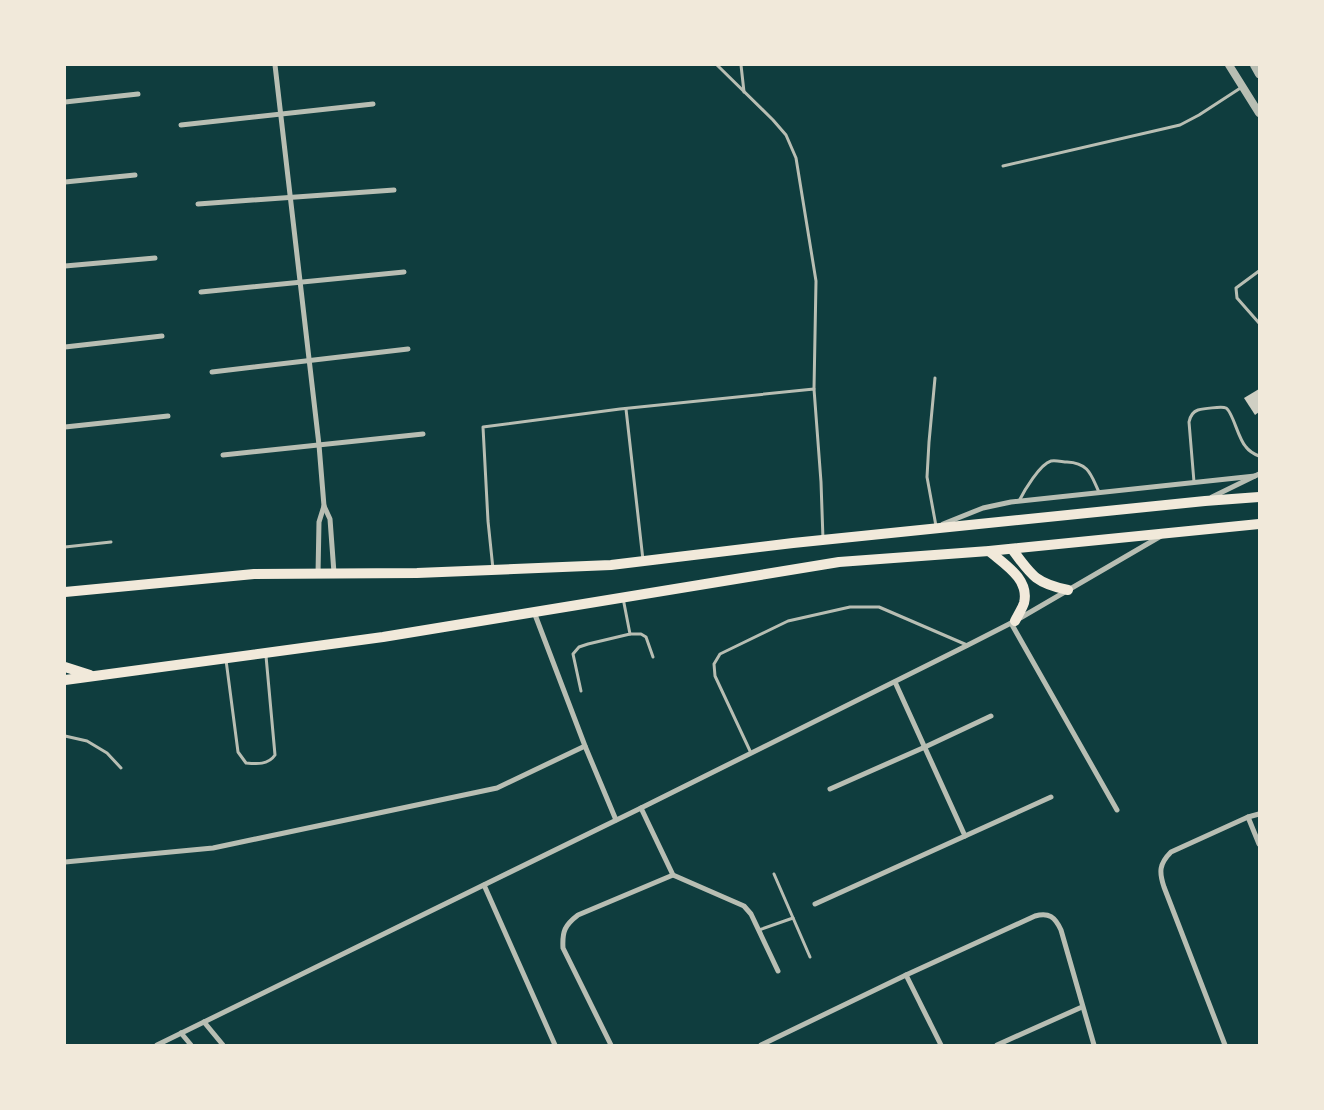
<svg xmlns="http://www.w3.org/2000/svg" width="1324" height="1110" font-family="'PT Sans',sans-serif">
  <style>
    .building { fill: #cfcfc3 }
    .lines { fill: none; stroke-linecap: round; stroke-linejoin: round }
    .service { stroke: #b8beb3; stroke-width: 3 }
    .minor { stroke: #b8beb3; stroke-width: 5 }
    .tertiary { stroke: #b8beb3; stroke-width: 8 }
    .trunk { stroke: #f1e9da; stroke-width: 10 }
  </style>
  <rect width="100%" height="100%" fill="#0f3d3e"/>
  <polygon class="building" points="1259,389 1259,412 1255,415 1244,398"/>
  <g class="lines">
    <g class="service">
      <polyline points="717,65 773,120 786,135 796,158 816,281 814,389"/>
      <polyline points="741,65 744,92"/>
      <polyline points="1003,166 1180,125 1199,115 1242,87"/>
      <polyline points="1259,271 1236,288 1237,298 1259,323"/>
      <polyline points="935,378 929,442 927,477 936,526"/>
      <polyline points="626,409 643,560"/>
      <path d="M1194,482L1189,422C1190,417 1192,412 1198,410C1202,409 1222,406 1226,408C1233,412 1238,439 1246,447C1249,451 1254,454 1259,456"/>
      <path d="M1019,501C1024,491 1040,464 1051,461C1056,460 1063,462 1067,462C1089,463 1091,475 1099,492"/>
      <polyline points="65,547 111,542"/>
      <polyline points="493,569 488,521 483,427 620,409 814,389 821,482 823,539"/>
      <polyline points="630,634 641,634 646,637 653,657"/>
      <path d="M226,660L238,752L246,763C257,764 268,765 275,755L266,656"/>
      <polyline points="581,691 573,654 579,647 588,644 630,634 623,598"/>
      <polyline points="65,736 87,741 107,753 121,768"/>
      <polyline points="751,753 715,676 714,664 720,654 788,621 850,607 879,607 967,645"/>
      <polyline points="774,874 810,957"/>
      <polyline points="759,930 793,918"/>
    </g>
    <g class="minor">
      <polyline points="275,65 319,445 324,506 330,519 334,573"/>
      <polyline points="65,102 138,94"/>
      <polyline points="181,125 373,104"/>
      <polyline points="65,182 135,175"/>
      <polyline points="198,204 394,190"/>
      <polyline points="65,266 155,258"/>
      <polyline points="201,292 404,272"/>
      <polyline points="65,347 162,336"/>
      <polyline points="212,372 408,349"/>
      <polyline points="65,427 168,416"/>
      <polyline points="223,455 423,434"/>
      <polyline points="1212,497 1259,474"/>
      <polyline points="943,524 983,508 1011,502 1255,476"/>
      <polyline points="318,574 319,522 324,506"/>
      <polyline points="534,612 585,746 616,820"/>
      <polyline points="1011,623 1117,810"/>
      <polyline points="830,789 925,747 991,716"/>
      <polyline points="641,808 673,875 744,906 751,914 778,971"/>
      <polyline points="1248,817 1259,844"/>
      <polyline points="965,836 1051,797"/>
      <polyline points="65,862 213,848 497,788 585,746"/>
      <polyline points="484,885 555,1045"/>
      <polyline points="815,904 965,836 895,682"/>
      <polyline points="906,975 941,1045"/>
      <polyline points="204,1022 223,1045"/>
      <polyline points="181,1033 191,1045"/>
      <polyline points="157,1045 641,808 968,645 1015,621 1161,536"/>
      <path d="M611,1045L563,948C562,931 565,925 578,915L673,875"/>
      <path d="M761,1045L906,975L1035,916C1049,912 1055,917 1061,930L1094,1045"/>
      <polyline points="997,1045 1082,1007"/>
      <path d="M1225,1045L1164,887C1159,872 1159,864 1171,852L1248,817L1259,814"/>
    </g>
    <g class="tertiary">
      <polyline points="1229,65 1259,113"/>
      <polyline points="1254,65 1259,74"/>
    </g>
    <g class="trunk">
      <path d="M1012,549C1031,575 1035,583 1068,590"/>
      <path d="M989,551C1004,564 1030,579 1024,603C1022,609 1018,615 1015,621"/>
      <polyline points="65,592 254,574 417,573 611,565 793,543 1205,501 1259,497"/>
      <polyline points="65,667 90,675"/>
      <polyline points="65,680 383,637 839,562 989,551 1259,524"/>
    </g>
  </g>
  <rect width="1324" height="1110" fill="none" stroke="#f1e9da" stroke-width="132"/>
</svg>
